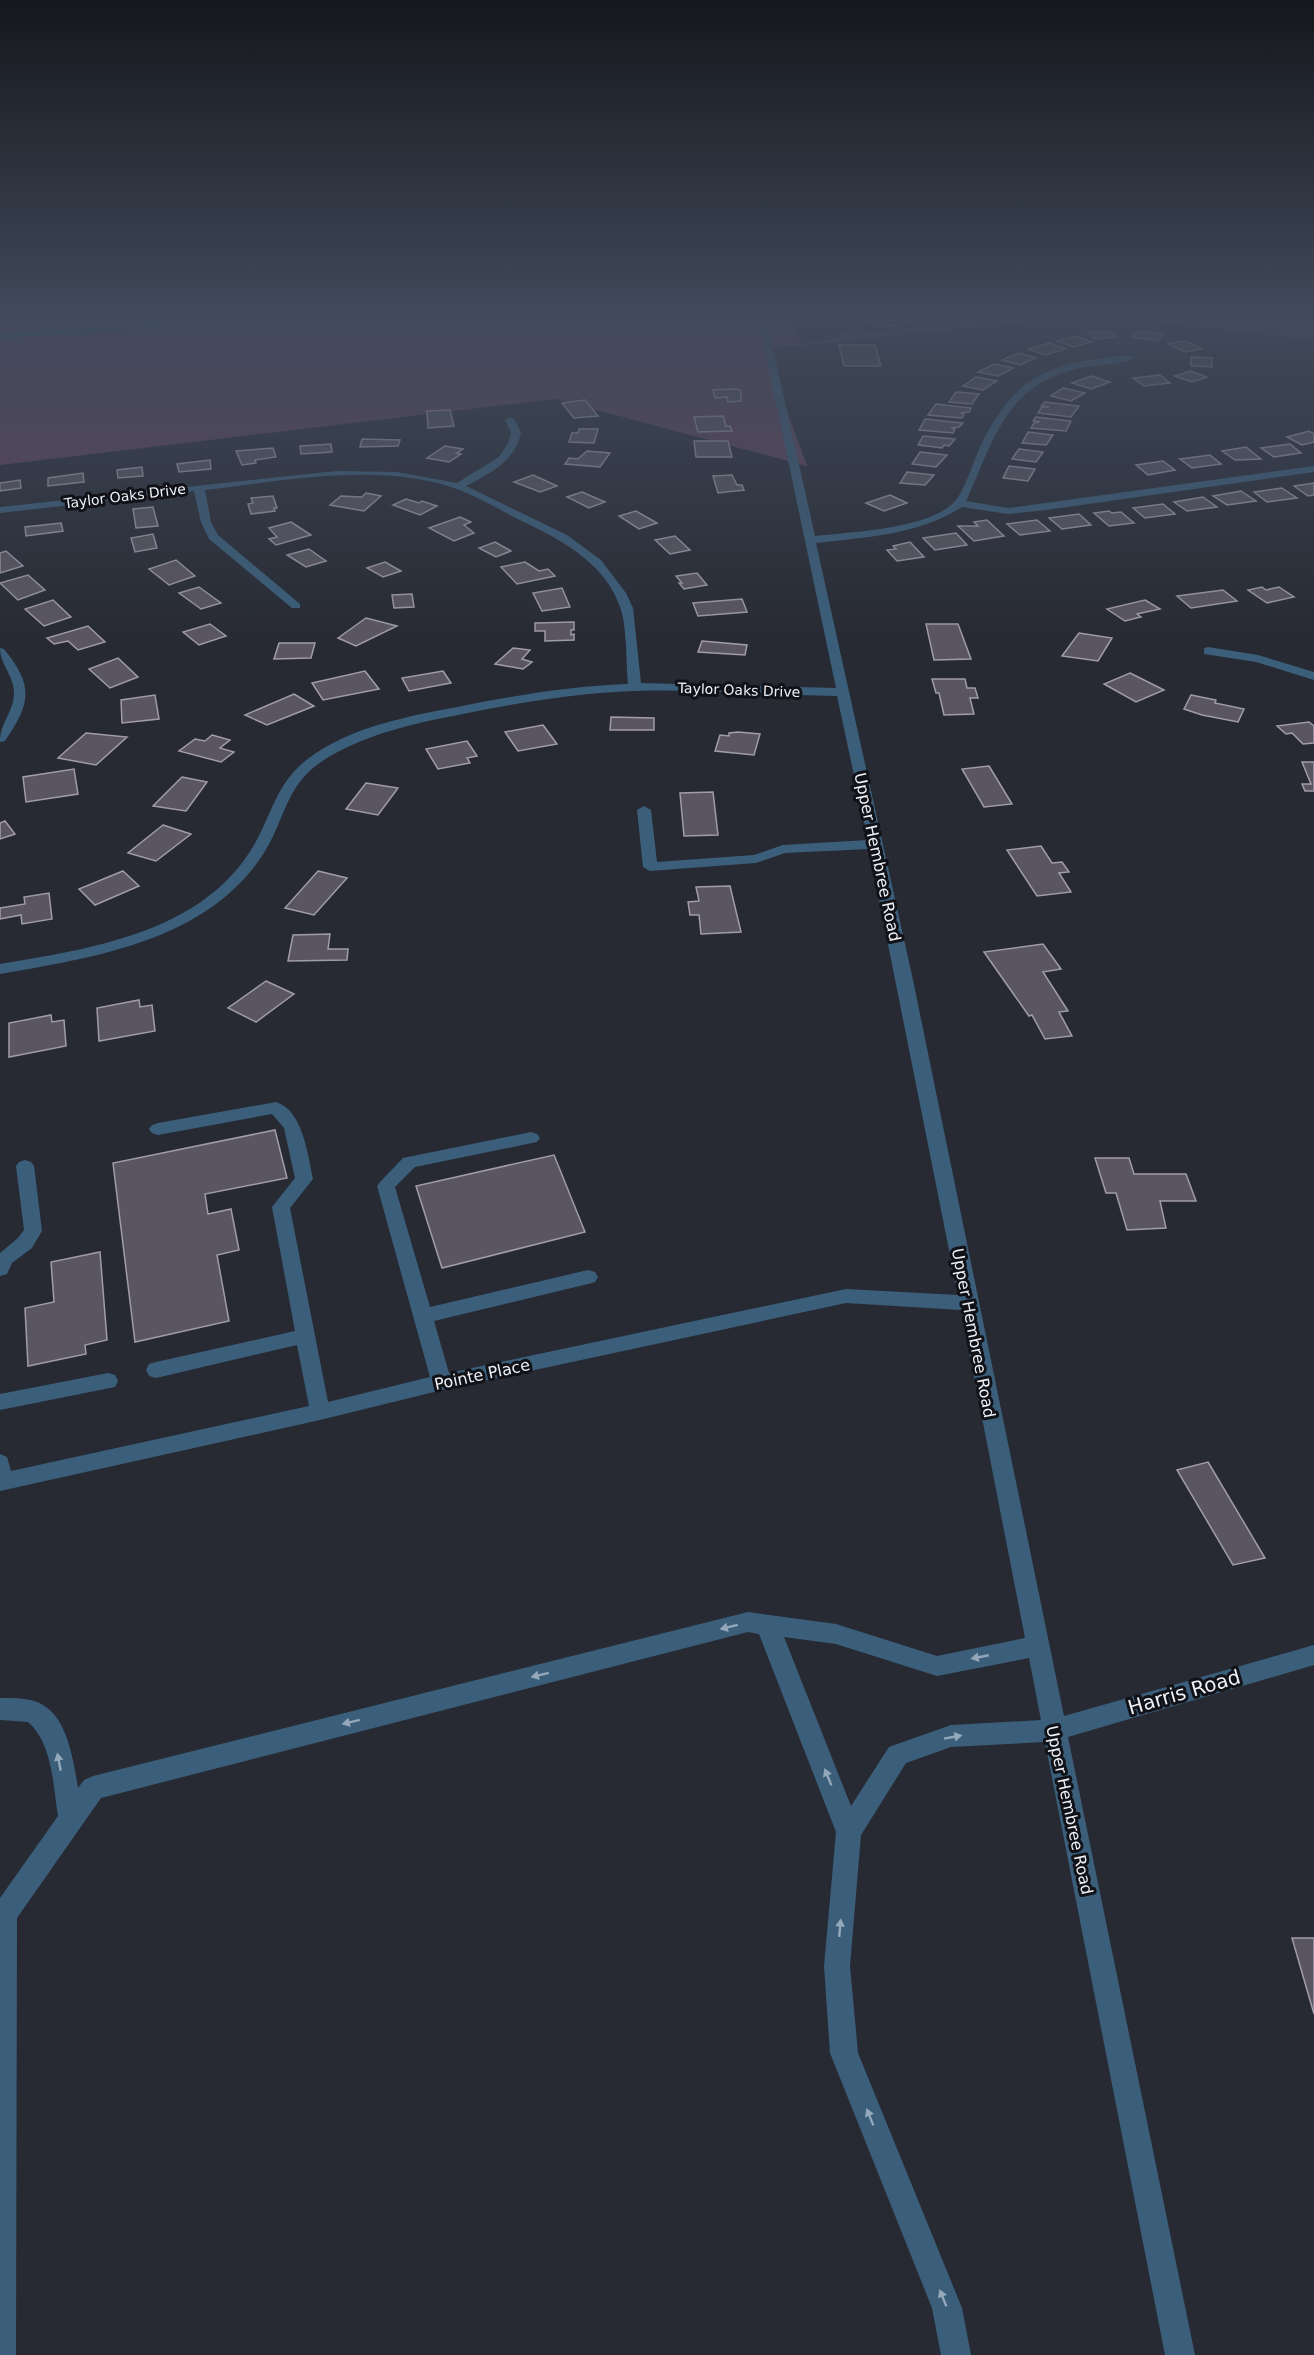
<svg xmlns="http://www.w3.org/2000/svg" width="1314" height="2355" font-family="'DejaVu Sans',sans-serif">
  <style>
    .green { fill: #62435b }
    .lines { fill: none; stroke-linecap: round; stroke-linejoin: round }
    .stream { stroke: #186977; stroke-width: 4.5 }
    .building { fill: #5a5661; stroke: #a19ca8; stroke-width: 1.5 }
    .minor { fill: #3b5f7b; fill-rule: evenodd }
    .oneway { fill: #95a8b9 }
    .labels { text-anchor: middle; stroke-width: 6; stroke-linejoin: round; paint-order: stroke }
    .far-street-label { font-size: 14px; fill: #eff1f7; stroke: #111217 }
    .street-label { font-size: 16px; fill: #eff1f7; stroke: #111217 }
    .near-street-label { font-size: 20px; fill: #eff1f7; stroke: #111217 }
  </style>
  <rect width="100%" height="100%" fill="#272a33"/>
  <polygon class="green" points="0,313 788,313 800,343 834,339 840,333 857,334 1028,313 1314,313 1314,340 1097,315 764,349 807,466 555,399 0,465"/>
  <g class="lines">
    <polyline class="stream" points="0,336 140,327 224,313"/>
  </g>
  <g class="building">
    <polygon points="709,317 710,320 719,320 721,325 699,326 697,320"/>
    <polygon points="889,317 894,321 908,319 913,323 878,327 867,320"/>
    <polygon points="1109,331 1117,337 1096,339 1087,332"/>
    <polygon points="1136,331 1163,334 1158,341 1131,337"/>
    <polygon points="1075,336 1092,342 1073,347 1057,341"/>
    <polygon points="1185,341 1202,349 1185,352 1168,344"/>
    <polygon points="1049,343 1066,349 1045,355 1028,349"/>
    <polygon points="839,345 875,345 881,366 844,366"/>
    <polygon points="1019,353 1036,358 1020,365 1002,360"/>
    <polygon points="1191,357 1212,358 1212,367 1191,366"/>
    <polygon points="994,364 1013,368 998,376 978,372"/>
    <polygon points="1190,371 1207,377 1192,382 1175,376"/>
    <polygon points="1160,375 1170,383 1144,386 1133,378"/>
    <polygon points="1091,376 1110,382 1091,389 1072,383"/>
    <polygon points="976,377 997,381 983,390 963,386"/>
    <polygon points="1063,388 1085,393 1071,401 1051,396"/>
    <polygon points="737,389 741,391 741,401 728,402 727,397 715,398 713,390"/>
    <polygon points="956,392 979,394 972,404 949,402"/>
    <polygon points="585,400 598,416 574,418 562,403"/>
    <polygon points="1045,402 1079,406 1071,417 1038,413 1042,407 1049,407 1041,406"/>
    <polygon points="936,404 971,408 969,412 960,413 964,414 962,418 928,415"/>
    <polygon points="450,410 454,426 428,428 427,411"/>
    <polygon points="723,416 726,426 730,426 732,431 698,432 694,417"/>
    <polygon points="1036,417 1071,421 1066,431 1031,428 1034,423 1040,422 1033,421"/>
    <polygon points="925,419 963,423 959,427 951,428 955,429 953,433 919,430"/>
    <polygon points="579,429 598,429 594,443 569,442 572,433 578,433"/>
    <polygon points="1309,431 1314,434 1314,442 1302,445 1287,437"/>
    <polygon points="1028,432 1053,435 1046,445 1022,443"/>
    <polygon points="923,436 955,439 949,446 944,445 942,448 918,445"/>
    <polygon points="362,439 400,440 398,446 360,447"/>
    <polygon points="694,441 728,441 732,457 696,457"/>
    <polygon points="331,444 332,452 301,454 300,446"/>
    <polygon points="1290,444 1301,453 1274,457 1261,448"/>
    <polygon points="445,446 463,449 457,453 461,454 449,462 427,458"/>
    <polygon points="1246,447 1261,459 1235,460 1222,451"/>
    <polygon points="273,448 276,457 255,460 256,463 242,465 236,451"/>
    <polygon points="1019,449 1043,452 1036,462 1012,459"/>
    <polygon points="587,451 610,453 600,467 565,464 569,458 578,459"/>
    <polygon points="920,452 947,455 936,467 912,464"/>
    <polygon points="1210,455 1221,464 1192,468 1180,459"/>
    <polygon points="210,460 211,469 179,472 177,464"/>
    <polygon points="1163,461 1175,470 1148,475 1136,465"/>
    <polygon points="1009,466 1035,469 1028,481 1003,478"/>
    <polygon points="142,467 143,476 118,478 117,470"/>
    <polygon points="907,472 934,475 925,485 900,483"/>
    <polygon points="83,473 84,482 48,486 48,478"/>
    <polygon points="533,475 557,486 540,492 514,482"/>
    <polygon points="732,475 737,485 742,485 744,490 718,493 713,476"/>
    <polygon points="20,480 21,488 0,491 0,483"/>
    <polygon points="1314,483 1314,495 1308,496 1294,486"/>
    <polygon points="1282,488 1297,498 1267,502 1254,492"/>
    <polygon points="1241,491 1256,501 1227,505 1213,496"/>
    <polygon points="582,492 605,502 589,508 567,497"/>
    <polygon points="366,493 381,496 364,511 330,505 341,496 362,497"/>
    <polygon points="890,495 907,503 884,511 866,503"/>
    <polygon points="273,496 277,508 274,508 275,511 251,514 248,504 253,503 251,498"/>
    <polygon points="1203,497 1217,507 1187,511 1174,502"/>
    <polygon points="406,499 419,503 422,501 437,506 420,515 393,505"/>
    <polygon points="1163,504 1175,514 1145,518 1133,508"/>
    <polygon points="153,507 158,526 136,528 133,509"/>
    <polygon points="636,511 657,523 639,529 619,516"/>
    <polygon points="1109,511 1112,513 1121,512 1134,523 1109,526 1094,513"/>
    <polygon points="1079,514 1091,525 1062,529 1049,518"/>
    <polygon points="460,517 471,522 464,525 474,533 454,541 429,528"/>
    <polygon points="987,520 1004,536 974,541 958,526 978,526 974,522"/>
    <polygon points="1037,520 1050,531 1020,535 1007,524"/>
    <polygon points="291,522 311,535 276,545 269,539 277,537 269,528"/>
    <polygon points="61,523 63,531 26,536 25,527"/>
    <polygon points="956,533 967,545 935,550 923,538"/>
    <polygon points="153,534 157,548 135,552 131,538"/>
    <polygon points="675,536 690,550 670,554 655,540"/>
    <polygon points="495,542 511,551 496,557 479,548"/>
    <polygon points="910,542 924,557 897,561 887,550 896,549 893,546"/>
    <polygon points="309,549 326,561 306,567 287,555"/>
    <polygon points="6,551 23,566 0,573 0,553"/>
    <polygon points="176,560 195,576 169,585 149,569"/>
    <polygon points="385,562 401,571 383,577 367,568"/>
    <polygon points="525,562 539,571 548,569 555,576 517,584 501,567"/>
    <polygon points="697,573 707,585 684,589 679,583 682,583 676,576"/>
    <polygon points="28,575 45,590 18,600 0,583"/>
    <polygon points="199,587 221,603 201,609 179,593"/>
    <polygon points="1262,587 1266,590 1279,587 1294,597 1267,603 1248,590"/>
    <polygon points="562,588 570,607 542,611 533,593"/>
    <polygon points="1223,590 1237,601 1191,608 1177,596"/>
    <polygon points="412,594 414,607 394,608 392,595"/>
    <polygon points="742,599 747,612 698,616 693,603"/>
    <polygon points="53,600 71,617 44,626 25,609"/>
    <polygon points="1145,600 1160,609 1137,614 1141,617 1125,621 1107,609"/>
    <polygon points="366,618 397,626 356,646 338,638"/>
    <polygon points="574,622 574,630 571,630 571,635 574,634 574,640 545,641 545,631 535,631 535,623"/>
    <polygon points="210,624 226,636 199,645 183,632"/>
    <polygon points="926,624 958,624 971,659 934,660"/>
    <polygon points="88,626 105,642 78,650 68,641 54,644 47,638"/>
    <polygon points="1079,633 1112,638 1098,661 1062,656"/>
    <polygon points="702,641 747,645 745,655 698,652"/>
    <polygon points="279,643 315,643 311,658 274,659"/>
    <polygon points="513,648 530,650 522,659 532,662 523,669 495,664"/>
    <polygon points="118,658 138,677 110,688 89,669"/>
    <polygon points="365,671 379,689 323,700 312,683"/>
    <polygon points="443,671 451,683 409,691 402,678"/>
    <polygon points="1130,673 1164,690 1136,702 1104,684"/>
    <polygon points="932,679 965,679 967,688 975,688 978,698 970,698 974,714 944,715 939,693 936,693"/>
    <polygon points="294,694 314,706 267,725 245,715"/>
    <polygon points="155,695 159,719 122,723 121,700"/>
    <polygon points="1191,695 1216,700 1215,703 1244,709 1238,722 1202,715 1184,709"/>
    <polygon points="611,717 654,718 654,730 610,730"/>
    <polygon points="1309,722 1314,726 1314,743 1303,744 1292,733 1286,734 1277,726"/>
    <polygon points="543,725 557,744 518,751 505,732"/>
    <polygon points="738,732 760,734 754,755 715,751 720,735 729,736 729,733"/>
    <polygon points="86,733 127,737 96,765 58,758"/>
    <polygon points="212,735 230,740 220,748 234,752 221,762 179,751 195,739 205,741"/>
    <polygon points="467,741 477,756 467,758 470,763 438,769 426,749"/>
    <polygon points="1302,762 1314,762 1314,791 1305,791 1302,784 1311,784"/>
    <polygon points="989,766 1012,804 984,807 962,769"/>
    <polygon points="74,769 78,794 26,802 23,777"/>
    <polygon points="182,777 207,782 186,811 153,806"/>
    <polygon points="366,783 398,788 378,815 346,809"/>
    <polygon points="713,792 718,835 684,836 680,793"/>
    <polygon points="5,821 15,834 0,839 0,823"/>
    <polygon points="163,825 191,834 156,861 128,853"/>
    <polygon points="1041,846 1052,863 1062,862 1069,872 1059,873 1071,892 1037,896 1007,850"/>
    <polygon points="123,871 139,886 95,905 79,889"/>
    <polygon points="318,871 347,878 314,915 285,908"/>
    <polygon points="730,886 741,932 701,934 699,915 690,915 688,902 699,901 696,887"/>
    <polygon points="49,893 52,919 22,924 21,915 0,919 0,908 25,904 24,897"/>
    <polygon points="330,934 328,949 348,949 347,960 288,961 293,935"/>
    <polygon points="1043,944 1061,969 1043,972 1068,1011 1059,1012 1072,1036 1045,1039 1032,1015 1029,1016 984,952"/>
    <polygon points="266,981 294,994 256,1022 228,1008"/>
    <polygon points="139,1000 140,1007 152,1005 155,1031 99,1041 97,1008"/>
    <polygon points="51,1015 52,1022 64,1020 66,1046 9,1057 9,1023"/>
    <polygon points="275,1130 287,1178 205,1194 208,1214 231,1209 239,1250 217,1255 229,1321 135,1342 113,1163"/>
    <polygon points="554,1155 585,1232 442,1268 416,1186"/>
    <polygon points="1095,1158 1129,1158 1134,1174 1186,1174 1196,1201 1160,1201 1166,1228 1127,1230 1116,1193 1106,1193"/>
    <polygon points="100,1252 107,1340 85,1345 86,1354 28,1366 25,1308 54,1302 51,1262"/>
    <polygon points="1208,1462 1265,1558 1233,1565 1177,1470"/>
    <polygon points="1292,1938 1314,1938 1314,2014"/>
  </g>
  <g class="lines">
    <g class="minor">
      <path d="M757,313H765L815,536C850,532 931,529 955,501C964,492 974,460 980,447C1016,372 1051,363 1130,355L1135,358C1124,365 1091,365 1076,369C1004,387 994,441 966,501L1008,508L1314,466V472L1046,510L1008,514L962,507C918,535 867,537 816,543L913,980L1064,1716L1314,1645V1665L1068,1737L1195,2355H1165L1045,1742L951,1747L906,1763L861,1835L850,1966L858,2053L962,2308L971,2355H941L932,2308L830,2053L824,1966L836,1832L759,1634L748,1632L101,1798L17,1918L16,2355H0V1898L58,1816C53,1786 53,1744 28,1722L0,1720V1698C15,1698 33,1697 46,1707C68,1722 74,1763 78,1788L84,1780L93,1776L748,1612L836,1624L937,1656L1025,1638L961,1310L846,1303L442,1390L320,1420L0,1491V1454L7,1457L11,1471L309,1406L297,1345L156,1378L149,1376L146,1370L149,1364L156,1362L295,1331L272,1207L295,1178L284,1128L272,1114L158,1135L152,1133L149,1129L152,1125L158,1123L276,1102C303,1110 308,1156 313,1179L290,1208L328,1402L430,1377L377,1186L380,1182L403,1158L531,1132L537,1134L540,1138L537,1142L415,1167L395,1187L430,1307L588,1270L595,1272L598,1277L595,1282L588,1284L434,1321L449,1373L846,1289L958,1295L869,849L785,853L756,863L650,871L643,867L637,810L644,806L651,810L657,862L754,855L783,845L868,840L837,696C770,695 702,689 635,691C575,693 516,703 458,715C411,724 362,735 321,762C284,787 285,822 262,856C204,942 94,957 0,974V964C88,949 196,934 249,853C272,819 273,785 309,758C352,726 410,716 462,706C517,695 572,686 628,684C626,662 627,625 620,607C607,567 567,543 532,526C506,514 480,497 454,488C378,462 282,481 205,490L211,522L218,535L300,604V608H292L209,539L201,522L194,491L0,513V507L336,471L397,472L457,483L499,457L508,443L511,433L505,420L510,417L515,420L521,433C514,462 491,473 466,486L567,535L601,560L626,593L633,608L641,683L836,688ZM784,1637L836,1644L937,1676L1029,1658L1041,1720L951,1725L889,1747L851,1806Z"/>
      <polygon points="1208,647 1258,655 1314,672 1314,680 1256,662 1204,654 1204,648"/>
      <path d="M0,648L4,649C34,686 31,703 5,741L0,742C0,722 14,712 14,693C14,675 0,665 0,648Z"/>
      <polygon points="25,1160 31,1162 34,1166 42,1231 32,1248 12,1263 7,1274 0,1276 0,1253 18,1238 24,1230 16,1166 19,1162"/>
      <polygon points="108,1373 115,1375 118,1381 115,1387 0,1410 0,1394"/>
    </g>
  </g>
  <defs><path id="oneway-solid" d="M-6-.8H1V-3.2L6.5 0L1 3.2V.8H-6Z" transform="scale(1.5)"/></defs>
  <g class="oneway">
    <use href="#oneway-solid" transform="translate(729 1627) rotate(166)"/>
    <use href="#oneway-solid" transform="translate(980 1657) rotate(169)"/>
    <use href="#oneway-solid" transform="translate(540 1675) rotate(166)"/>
    <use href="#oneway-solid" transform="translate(351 1722) rotate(166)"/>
    <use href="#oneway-solid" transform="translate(953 1737) rotate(-10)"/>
    <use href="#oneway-solid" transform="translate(59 1762) rotate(-101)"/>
    <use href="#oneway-solid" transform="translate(828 1777) rotate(-112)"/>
    <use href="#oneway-solid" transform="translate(840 1928) rotate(-85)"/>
    <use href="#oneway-solid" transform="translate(870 2117) rotate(-112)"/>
    <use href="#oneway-solid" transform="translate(943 2298) rotate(-112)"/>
  </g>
  <linearGradient id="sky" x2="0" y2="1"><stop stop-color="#15171c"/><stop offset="0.49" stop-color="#414a5b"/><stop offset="1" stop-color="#414a5b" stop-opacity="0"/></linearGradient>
  <rect width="1314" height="643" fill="url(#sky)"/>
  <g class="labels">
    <g class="far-street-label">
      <text transform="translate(125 496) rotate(-7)" y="5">Taylor Oaks Drive</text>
      <text transform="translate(739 690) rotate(2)" y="5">Taylor Oaks Drive</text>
    </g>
    <g class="street-label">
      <text transform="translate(878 857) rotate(78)" y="6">Upper Hembree Road</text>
      <text transform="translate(974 1333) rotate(79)" y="6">Upper Hembree Road</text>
      <text transform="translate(482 1374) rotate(-12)" y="6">Pointe Place</text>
      <text transform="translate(1070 1810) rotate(78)" y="6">Upper Hembree Road</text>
    </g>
    <g class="near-street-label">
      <text transform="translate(1184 1692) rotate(-16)" y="7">Harris Road</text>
    </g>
  </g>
</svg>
